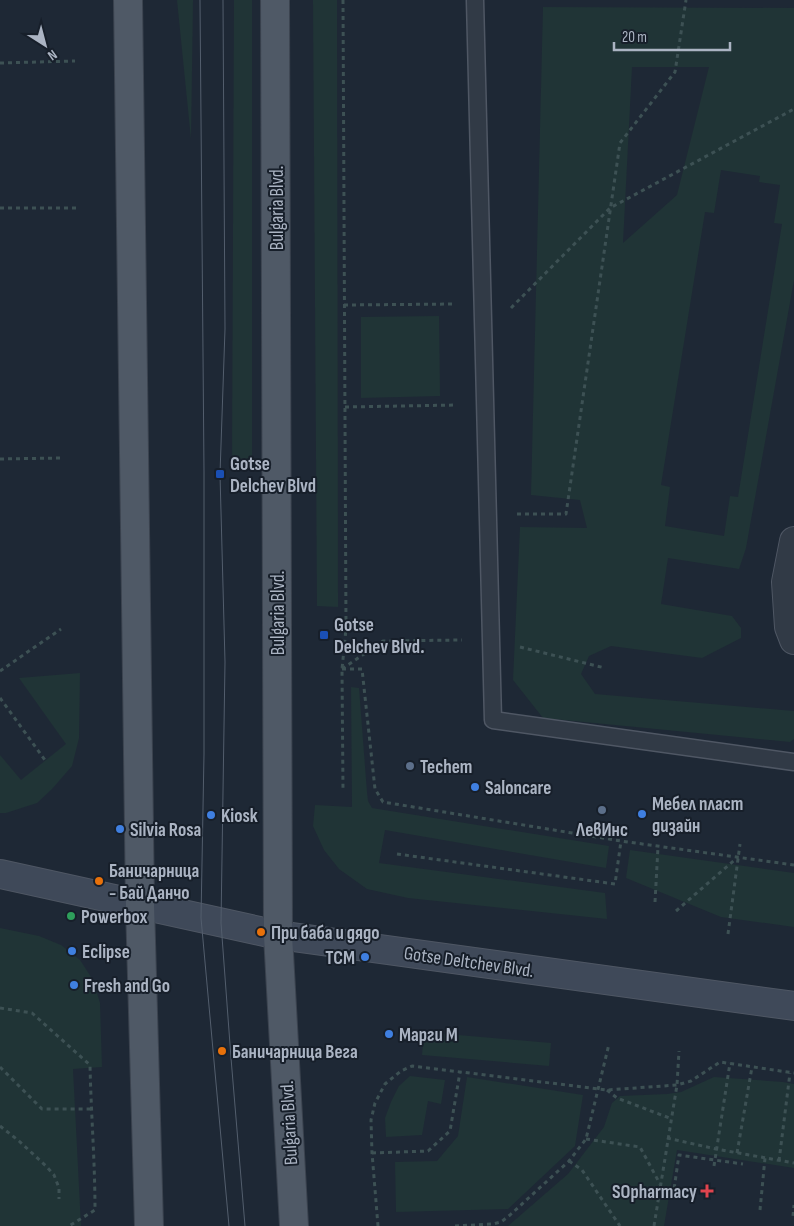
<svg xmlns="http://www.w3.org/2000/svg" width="794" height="1226" font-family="'Sofia Sans Condensed',sans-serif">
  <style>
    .green { fill: #203436; fill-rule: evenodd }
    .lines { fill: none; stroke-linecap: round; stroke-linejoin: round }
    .lane-casing { stroke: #4f5764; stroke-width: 19 }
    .street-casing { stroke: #4f5764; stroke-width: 30 }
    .secondary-casing { stroke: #4f5764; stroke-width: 30 }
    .primary-casing { stroke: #3b434f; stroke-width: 30 }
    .path { stroke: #3d5154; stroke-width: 3; stroke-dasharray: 4 4; stroke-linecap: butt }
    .lane { stroke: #313a46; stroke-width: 16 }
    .street { stroke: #313a46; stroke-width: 28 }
    .secondary { stroke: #3f4959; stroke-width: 28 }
    .primary { stroke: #4f5966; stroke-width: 28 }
    .tram { stroke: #535e6d; stroke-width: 1 }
    .transit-dot { fill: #1a4fb4; stroke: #171f2a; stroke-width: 2 }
    .service-dot { fill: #5c6f8a; stroke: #171f2a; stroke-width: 2 }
    .shop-dot { fill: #3f7fe0; stroke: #171f2a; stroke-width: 2 }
    .food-dot { fill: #e8710a; stroke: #171f2a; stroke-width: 2 }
    .leisure-dot { fill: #2e9e5b; stroke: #171f2a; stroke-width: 2 }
    .health-dot { fill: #e0444e; stroke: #171f2a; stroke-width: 2 }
    .labels { text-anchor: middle; stroke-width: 4; stroke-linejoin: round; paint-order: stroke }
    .street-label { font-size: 19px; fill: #abb4c3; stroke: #171f2a }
    .poi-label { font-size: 19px; font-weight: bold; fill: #abb4c3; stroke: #171f2a; text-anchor: start }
  </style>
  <rect width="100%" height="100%" fill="#1e2835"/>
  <g class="green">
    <polygon points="177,0 193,0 191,139"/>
    <polygon points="234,0 252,0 252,463 232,464"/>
    <polygon points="313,0 337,0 338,607 317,606"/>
    <path d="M543,7L794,8V280L746,548L739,569L668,558L661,604L732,616L741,628V638L702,658L611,646L589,656L581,674L595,694L794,711V739L790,742L543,718L513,680L520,527L587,528L580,500L531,495ZM632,67H709L677,195L623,243ZM721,170L760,176L759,182L780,185L774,223L782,224L738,497L730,496L724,536L665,526L670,487L661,485L705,212L714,213Z"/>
    <polygon points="439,316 440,396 361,398 361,317"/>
    <polygon points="80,673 79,738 72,766 52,789 37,803 6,813 0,813 0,755 21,780 66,744 19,678"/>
    <polygon points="351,687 359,688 367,792 368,801 372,808 609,846 606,868 385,830 379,863 605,893 607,919 408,898 367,889 339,869 324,850 313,826 315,805 352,807"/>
    <polygon points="630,850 794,873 794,927 721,917 626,878"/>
    <polygon points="0,928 39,936 61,945 80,960 93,980 100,1003 102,1067 73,1069 81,1226 0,1226"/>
    <polygon points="424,1032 551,1043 549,1066 422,1055"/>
    <polygon points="410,1076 445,1080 441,1104 428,1101 422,1135 386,1137 385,1118 391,1102 399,1086"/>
    <polygon points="467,1077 583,1095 575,1146 508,1209 396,1212 395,1162 437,1161 458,1136"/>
    <polygon points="714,1077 783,1082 794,1084 794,1168 677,1150 664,1226 508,1226 568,1174 604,1127 612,1103 620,1096 667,1094 681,1092"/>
  </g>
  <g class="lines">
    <defs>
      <polyline id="lane" points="475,0 493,720 794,762"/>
      <polyline id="street" points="794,541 786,582 789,627 794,640"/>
      <polyline id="secondary" points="0,874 278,935 794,1006"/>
      <g id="primary">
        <polyline points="128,0 140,905 149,1226"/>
        <polyline points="275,0 278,935 294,1226"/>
      </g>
    </defs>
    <use href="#lane" class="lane-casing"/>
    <use href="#street" class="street-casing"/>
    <use href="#secondary" class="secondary-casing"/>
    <use href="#primary" class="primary-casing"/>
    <g class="path">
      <polyline points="343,0 346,629 342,669 343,790"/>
      <polyline points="0,63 75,61"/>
      <polyline points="0,208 77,208"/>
      <polyline points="344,305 454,304"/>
      <polyline points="511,308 610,208 794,109"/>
      <polyline points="345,407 457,405"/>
      <polyline points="0,459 61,458"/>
      <polyline points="517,514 566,514 620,143 675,72 686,0"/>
      <polyline points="520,647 605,668"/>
      <polyline points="342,669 362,669 375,789 383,802 621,841 794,865"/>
      <polyline points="342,669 383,641 462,640"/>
      <polyline points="0,671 61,629"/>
      <polyline points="0,698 45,760"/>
      <polyline points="397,854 615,884 621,841"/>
      <polyline points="655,902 658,847"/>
      <polyline points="676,911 738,857"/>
      <polyline points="728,934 740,844"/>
      <path d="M0,1008L32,1013L90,1065C91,1113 95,1162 95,1210L69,1226"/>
      <polyline points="0,1067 42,1109 91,1109"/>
      <polyline points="607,1090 617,1098 672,1119"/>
      <polyline points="0,1126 19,1141 46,1166 54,1175 59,1188 59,1199"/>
      <polyline points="667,1138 716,1149 794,1163"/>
      <polyline points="586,1139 640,1147 660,1184"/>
      <polyline points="372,1153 428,1151 450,1131 460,1072"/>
      <polyline points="737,1153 752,1067"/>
      <polyline points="569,1161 582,1170 620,1226"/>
      <polyline points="779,1161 790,1073"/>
      <polyline points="714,1166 730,1063"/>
      <polyline points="673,1196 679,1155 743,1164"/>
      <polyline points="760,1210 765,1158"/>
      <polyline points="793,1216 794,1205"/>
      <polyline points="378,1226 372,1153 371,1120 375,1103 385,1084 401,1071 412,1066 607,1090 677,1085 691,1081 720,1062 794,1073"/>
      <polyline points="455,1226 493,1224 501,1222 510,1215 569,1161 586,1139 609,1044"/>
      <polyline points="654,1226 677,1085 679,1051"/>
    </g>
    <use href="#lane" class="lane"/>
    <use href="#street" class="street"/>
    <use href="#secondary" class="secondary"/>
    <use href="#primary" class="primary"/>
    <g class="tram">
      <polyline points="200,0 204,472 204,754 201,918 229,1226"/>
      <polyline points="223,0 225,329 220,474 225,662 221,923 231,1058 245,1226"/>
    </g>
  </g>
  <g class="transit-dot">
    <rect x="215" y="469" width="10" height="10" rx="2.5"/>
    <rect x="319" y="630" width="10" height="10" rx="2.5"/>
  </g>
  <g class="service-dot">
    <circle cx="410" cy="766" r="5"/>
    <circle cx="602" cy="810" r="5"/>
  </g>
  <g class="shop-dot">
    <circle cx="475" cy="787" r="5"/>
    <circle cx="642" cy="814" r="5"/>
    <circle cx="211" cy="815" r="5"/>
    <circle cx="120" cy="829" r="5"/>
    <circle cx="72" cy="951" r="5"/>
    <circle cx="365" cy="957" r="5"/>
    <circle cx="74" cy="985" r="5"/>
    <circle cx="389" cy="1034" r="5"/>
  </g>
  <g class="food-dot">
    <circle cx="99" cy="881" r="5"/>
    <circle cx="261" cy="932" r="5"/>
    <circle cx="222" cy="1051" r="5"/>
  </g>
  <circle class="leisure-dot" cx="71" cy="916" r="5"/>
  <path class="health-dot" d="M704.5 1183.5h5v5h5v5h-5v5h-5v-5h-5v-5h5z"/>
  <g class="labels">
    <g class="street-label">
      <text transform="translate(276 208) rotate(-90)" y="7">Bulgaria Blvd.</text>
      <text transform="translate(277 613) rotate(-90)" y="7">Bulgaria Blvd.</text>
      <text transform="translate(469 961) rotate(8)" y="7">Gotse Deltchev Blvd.</text>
      <text transform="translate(288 1123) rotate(-93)" y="7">Bulgaria Blvd.</text>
    </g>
    <g class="poi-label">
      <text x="230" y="470">Gotse<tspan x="230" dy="22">Delchev Blvd</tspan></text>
      <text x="334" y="631">Gotse<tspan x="334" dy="22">Delchev Blvd.</tspan></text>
      <text x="420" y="773">Techem</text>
      <text x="485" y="794">Saloncare</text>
      <text x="652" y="810">Мебел пласт<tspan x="652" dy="22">дизайн</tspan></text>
      <text x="221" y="822">Kiosk</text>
      <text x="130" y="836">Silvia Rosa</text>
      <text x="602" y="836" text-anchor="middle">ЛевИнс</text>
      <text x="109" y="877">Баничарница<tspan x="109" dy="22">- Бай Данчо</tspan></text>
      <text x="81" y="923">Powerbox</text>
      <text x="271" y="939">При баба и дядо</text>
      <text x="82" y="958">Eclipse</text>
      <text x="355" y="964" text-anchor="end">TCM</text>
      <text x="84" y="992">Fresh and Go</text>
      <text x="399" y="1041">Марги М</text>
      <text x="232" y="1058">Баничарница Вега</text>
      <text x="697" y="1198" text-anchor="end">SOpharmacy</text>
    </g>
  </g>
  <g transform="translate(45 45) rotate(144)" stroke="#171f2a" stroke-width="4" paint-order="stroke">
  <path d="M0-4L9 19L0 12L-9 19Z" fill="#abb4c3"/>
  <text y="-8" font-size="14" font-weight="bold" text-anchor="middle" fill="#abb4c3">N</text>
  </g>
  <path d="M614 42v8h116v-8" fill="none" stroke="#abb4c3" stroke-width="2.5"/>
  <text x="622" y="42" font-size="15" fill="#abb4c3" stroke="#171f2a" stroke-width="4" paint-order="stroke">20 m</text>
</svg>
